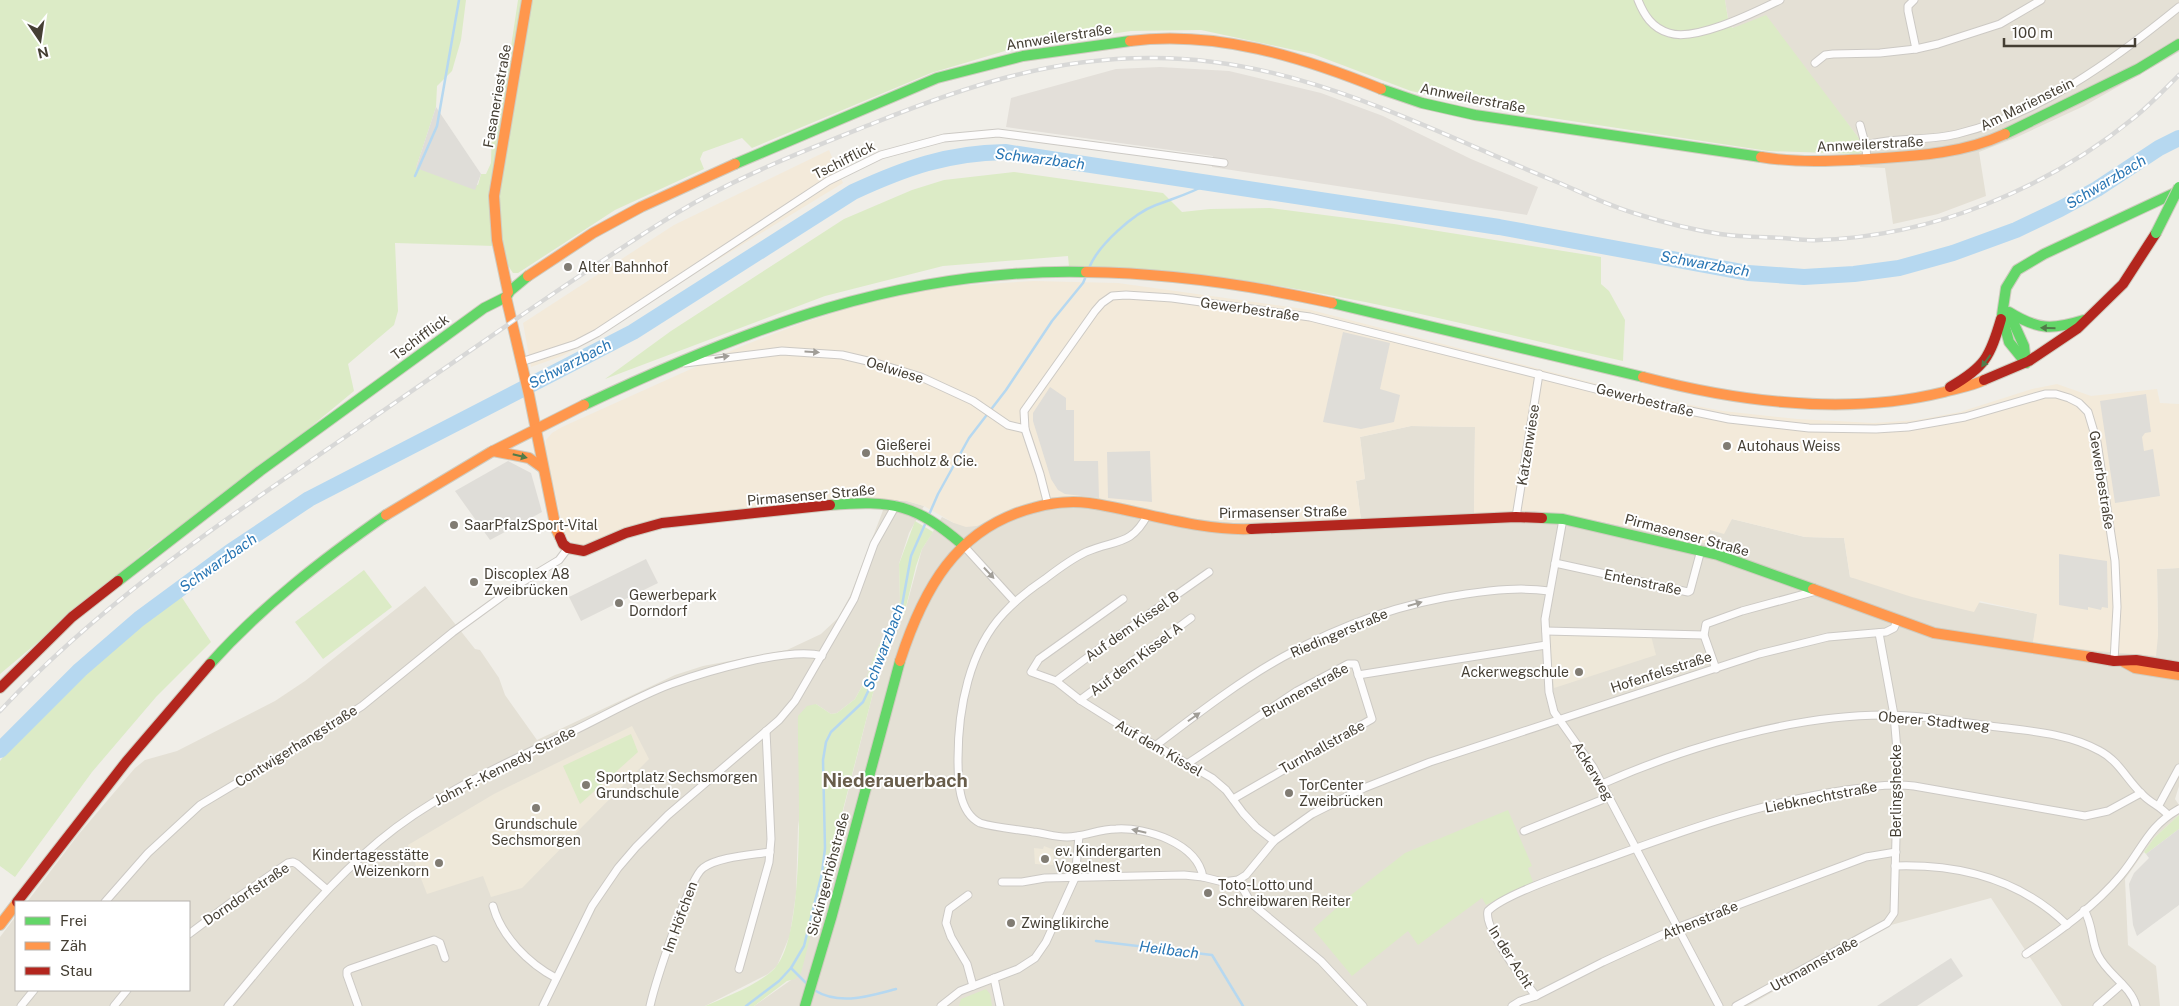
<svg xmlns="http://www.w3.org/2000/svg" width="2179" height="1006" font-family="'Public Sans',sans-serif">
  <style>
    .residential { fill: #e4e0d5 }
    .commercial { fill: #f3eada }
    .industrial { fill: #e3dfd9 }
    .education { fill: #eee8d9 }
    .green { fill: #dcebc6 }
    .parking { fill: #dfddd8 }
    .lines { fill: none; stroke-linecap: round; stroke-linejoin: round }
    .stream { stroke: #b6d8f0; stroke-width: 2.5 }
    .river { stroke: #b6d8f0; stroke-width: 16 }
    .street-casing { stroke: #ccc9c4; stroke-width: 9 }
    .fast-casing { stroke: #cfcbbf; stroke-width: 12 }
    .slow-casing { stroke: #cfcbbf; stroke-width: 12 }
    .jam-casing { stroke: #cfcbbf; stroke-width: 12 }
    .street { stroke: #fdfcfc; stroke-width: 7 }
    .fast { stroke: #63d668; stroke-width: 10 }
    .slow { stroke: #ff974d; stroke-width: 10 }
    .jam { stroke: #b3261e; stroke-width: 10 }
    .rail-casing { stroke: #d8d8d7; stroke-width: 4.5 }
    .rail { stroke: #fff; stroke-width: 2.5; stroke-dasharray: 8; stroke-linecap: butt }
    .fast-bridge-casing { stroke: #cfcbbf; stroke-width: 12; stroke-linecap: butt }
    .fast-bridge { stroke: #63d668; stroke-width: 10 }
    .oneway { fill: #517b49 }
    .oneway2 { fill: #a19e98 }
    .poi-dot { fill: #817c73; stroke: #fff; stroke-width: 2 }
    .labels { text-anchor: middle; stroke-width: 4; stroke-linejoin: round; paint-order: stroke }
    .street-label { font-size: 14px; fill: #453f34; stroke: #fff }
    .poi-label { font-size: 14px; fill: #453f34; stroke: #fff; text-anchor: start }
    .water-label { font-size: 15px; font-style: italic; fill: #2976b4; stroke: #fff }
    .district-label { font-size: 19px; font-weight: bold; fill: #685d4a; stroke: #fff }
  </style>
  <rect width="100%" height="100%" fill="#f0eee8"/>
  <g class="residential">
    <polygon points="1725,0 2179,0 2179,52 2084,106 2015,138 1979,152 1986,196 1938,214 1893,224 1885,168 1860,167 1859,154 1861,153 1858,137 1814,81 1729,25"/>
    <polygon points="1411,426 1475,427 1474,514 1535,511 1564,514 1706,543 1710,530 1732,519 1805,537 1844,538 1850,577 2038,614 2033,643 2158,636 2157,569 2179,568 2179,786 2175,799 2179,805 2179,815 2154,838 2125,879 2128,945 2156,966 2160,1006 2062,1006 1991,898 1891,925 1748,1006 754,1006 791,980 836,839 873,693 896,629 904,615 922,549 942,517 954,523 1004,512 1030,503 1056,498 1070,498 1095,500 1188,518 1361,520 1356,481 1365,479 1360,437"/>
    <polygon points="887,500 907,501 924,506 909,533 899,564 900,601 876,652 866,679 855,699 837,713 831,714 816,704 798,827 796,894 790,935 777,966 768,974 705,1006 0,1006 0,937 16,916 16,990 189,990 189,902 27,902 78,835 135,768 145,760 177,751 275,701 305,681 425,586 475,649 480,650 499,678 505,695 537,740 675,675 703,666 787,650 821,634 838,618 850,596"/>
  </g>
  <g class="commercial">
    <polygon points="829,150 843,183 696,273 592,340 562,356 531,367 523,323 674,225"/>
    <polygon points="1034,281 1118,283 1311,310 1648,397 1723,411 1797,419 1874,423 1917,420 1960,412 2032,389 2057,384 2091,396 2157,389 2160,403 2179,404 2179,568 2157,569 2158,636 2156,656 2097,651 2033,643 2037,614 1980,601 1974,612 1912,597 1850,577 1844,538 1805,537 1732,519 1724,534 1710,530 1706,543 1564,514 1535,511 1474,514 1475,427 1411,426 1360,437 1365,479 1356,481 1361,520 1234,523 1188,518 1095,500 1056,498 1030,503 977,526 966,527 954,523 924,506 907,501 887,500 736,511 589,545 578,545 569,539 564,531 545,450 546,440 552,433 562,427 742,346 797,325 852,307 901,295 953,286"/>
  </g>
  <polygon class="industrial" points="1160,67 1229,71 1321,93 1383,116 1471,159 1538,187 1527,215 1212,167 1213,156 1006,127 1011,98 1116,69"/>
  <g class="education">
    <polygon points="1549,634 1651,636 1656,655 1554,688"/>
    <polygon points="632,726 649,759 522,888 491,897 483,876 427,894 408,845 494,794"/>
    <polygon points="1044,846 1054,850 1053,865 1035,864 1034,848 1043,849"/>
  </g>
  <g class="green">
    <polygon points="0,0 466,0 461,40 452,71 437,86 436,107 416,168 478,185 481,174 486,174 491,163 492,125 506,80 518,0 1725,0 1729,25 1733,28 1766,15 1858,137 1864,149 1859,154 1768,151 1519,113 1411,91 1313,54 1201,30 1131,31 1015,48 931,73 752,148 742,138 703,152 700,159 704,169 615,210 518,273 513,273 495,246 395,243 398,311 394,325 348,364 354,391 261,468 151,547 0,674"/>
    <path d="M1014,172L1163,193L1182,212L1210,209L1270,208L1394,224L1601,257V284L1609,291L1625,320L1623,361C1441,320 1257,267 1069,267L1068,256L943,266L825,296L605,379L671,331L844,219L912,190L944,180Z"/>
    <path d="M915,521L933,532L922,549L916,566L904,615L896,629L873,693L801,973L795,979L787,981L754,1006H705C726,997 760,984 775,968C808,932 797,768 798,716L807,706L816,704L831,714L837,713L855,699L866,679L876,652L900,601L899,564Z"/>
    <polygon points="364,570 392,607 323,659 295,622"/>
    <polygon points="179,593 211,642 156,697 92,772 15,877 0,866 0,761 11,747 140,621"/>
    <polygon points="631,734 638,752 580,804 563,766"/>
    <polygon points="1508,810 1532,866 1528,868 1533,882 1486,905 1482,898 1418,945 1408,931 1352,976 1313,929 1351,895 1405,853"/>
    <polygon points="2179,815 2179,829 2146,854 2144,852 2154,838"/>
    <polygon points="986,989 990,994 992,1006 959,1006 961,999"/>
  </g>
  <g class="parking">
    <polygon points="436,107 481,174 475,190 416,168"/>
    <polygon points="1343,332 1390,343 1380,389 1400,395 1394,422 1361,429 1323,422"/>
    <polygon points="1050,387 1066,398 1066,410 1074,410 1074,461 1098,461 1099,498 1065,494 1058,490 1051,479 1033,421 1033,413"/>
    <polygon points="2146,394 2151,432 2145,433 2142,437 2144,451 2153,449 2160,496 2115,503 2100,401"/>
    <polygon points="1150,451 1152,502 1108,498 1107,452"/>
    <polygon points="508,461 531,473 542,512 490,540 455,491"/>
    <polygon points="2059,554 2107,561 2108,608 2102,607 2101,610 2088,607 2088,610 2059,605"/>
    <polygon points="646,559 658,583 581,621 569,597"/>
    <polygon points="2179,829 2179,905 2137,936 2133,925 2129,884 2134,873 2149,858 2146,854"/>
    <polygon points="1951,958 1963,976 1917,1006 1877,1006"/>
  </g>
  <g class="lines">
    <g class="stream">
      <polyline points="415,176 437,126 459,0"/>
      <path d="M1089,268C1098,245 1134,213 1156,205C1174,198 1190,194 1207,184"/>
      <polyline points="928,517 938,494 969,438 1006,390 1052,321 1083,283 1086,276"/>
      <polyline points="1096,941 1212,955 1243,1006"/>
      <polyline points="791,968 808,985"/>
      <path d="M814,990C840,1006 869,996 896,989"/>
      <polyline points="746,1006 779,981 791,968 804,946 822,873 825,848 823,760 826,742 831,732 863,702 872,683 883,647 901,611 911,556 926,522"/>
    </g>
    <path class="river" d="M0,750L80,670L139,619L230,552L309,499L633,332L853,192C905,168 947,153 1005,152L1499,227L1748,273L1804,277L1854,274L1899,268L1953,253L2016,230L2060,209L2097,189L2159,148L2179,138"/>
    <defs>
      <g id="street">
        <path d="M1638,0C1644,15 1652,28 1669,33C1696,42 1755,12 1780,0"/>
        <polyline points="1914,0 1908,6 1908,11 1916,49"/>
        <polyline points="1815,63 1825,55 1833,54 1880,53 1916,49 1938,44 2000,24 2041,0"/>
        <polyline points="1860,125 1866,147"/>
        <path d="M1867,160L1866,147L1870,144C1898,137 1929,141 1957,134C2040,114 2114,60 2179,7"/>
        <polyline points="521,362 576,344 597,333 828,181 881,155 944,138 998,133 1224,163"/>
        <polyline points="685,363 782,351 842,355 876,363 921,377 973,401 1008,425 1025,429"/>
        <polyline points="1048,505 1040,474 1025,429 1024,411 1095,311 1102,303 1112,296 1126,295 1172,298 1310,317 1647,402 1729,419 1809,428 1876,429 1908,427 1965,417 2045,394 2056,394 2069,398 2079,403 2088,412 2097,442 2115,561 2117,607 2114,661"/>
        <path d="M1148,514C1131,547 1115,539 1086,552C1071,559 1058,569 1045,579C1030,589 1016,600 1004,613C969,650 958,709 958,759C958,780 958,812 980,823C997,828 1015,829 1033,832C1044,833 1055,837 1067,837C1083,837 1099,829 1116,829C1146,827 1197,843 1203,877"/>
        <polyline points="1516,517 1539,374"/>
        <polyline points="1563,519 1545,619 1549,692 1554,712 1593,767 1719,1006"/>
        <polyline points="963,545 1015,602"/>
        <polyline points="1555,563 1688,592 1690,591 1701,550"/>
        <polyline points="1123,599 1039,659 1031,672 1056,681 1080,700 1123,727 1212,778 1226,790 1243,813 1256,827 1274,841"/>
        <polyline points="1546,631 1704,635"/>
        <polyline points="1716,669 1704,635 1706,624 1742,611 1816,591"/>
        <polyline points="1358,675 1546,645"/>
        <polyline points="1056,681 1088,657 1209,572"/>
        <polyline points="1080,700 1191,618"/>
        <path d="M1155,746C1196,715 1238,682 1283,657C1339,626 1402,603 1466,594C1494,590 1521,587 1549,591"/>
        <polyline points="1187,764 1297,691 1348,664 1355,664 1372,719 1233,799"/>
        <path d="M1602,784C1685,747 1794,715 1884,715C1922,715 1960,722 1998,727C2032,731 2070,734 2100,751C2119,761 2127,780 2142,794C2150,803 2159,805 2168,815"/>
        <polyline points="2159,805 2179,768"/>
        <polyline points="1524,831 1609,797"/>
        <path d="M1895,866C1958,864 2020,879 2067,925"/>
        <polyline points="1238,880 1251,903 1321,961 1363,1006"/>
        <polyline points="1002,882 1022,882 1045,878 1184,875 1203,877 1223,882 1238,880 1246,875 1274,841 1312,814 1364,788 1430,762 1759,654 1828,637 1886,632 1894,628 1897,621"/>
        <polyline points="968,895 949,909 946,923 951,937 967,964 973,986"/>
        <polyline points="105,902 148,853 200,805 322,732 362,706 453,632 519,584 559,560 568,548"/>
        <path d="M493,906C501,936 529,964 556,978"/>
        <path d="M2084,910C2093,924 2091,941 2098,955C2107,974 2131,986 2136,1006"/>
        <polyline points="189,934 237,898 288,863 293,862 297,864 326,889"/>
        <path d="M2026,954C2060,931 2095,906 2121,875C2142,850 2148,826 2179,809"/>
        <polyline points="739,969 769,862 771,839 766,731"/>
        <polyline points="994,978 1000,1006"/>
        <path d="M1536,996C1525,982 1483,928 1488,911C1504,895 1561,876 1584,867C1669,836 1756,803 1846,790C1869,787 1891,783 1914,786L2085,816L2108,811L2141,793"/>
        <polyline points="21,1006 34,990"/>
        <polyline points="114,1006 127,990"/>
        <path d="M228,1006C276,949 321,890 379,841C435,794 503,765 569,733C603,717 636,697 671,684C704,672 791,646 822,656"/>
        <polyline points="358,1006 347,975 347,971 350,969 434,940 440,943 445,958"/>
        <polyline points="543,1006 592,906 618,868 636,847 668,815 779,720 795,701 854,599 874,544 896,505"/>
        <path d="M650,1006C655,984 689,878 703,868C717,857 751,855 770,852"/>
        <polyline points="941,1006 960,991 1018,969 1035,958 1046,942 1075,878 1079,836"/>
        <polyline points="1512,1006 1520,1001 1536,996 1603,962 1679,927 1866,857 1896,852"/>
        <polyline points="1736,1006 1887,923 1894,913 1898,762 1894,715 1879,633"/>
        <polyline points="2097,1006 2122,984"/>
      </g>
      <g id="fast">
        <polyline points="1381,89 1422,103 1475,115 1761,157"/>
        <polyline points="2005,134 2138,69 2179,44"/>
        <polyline points="735,164 937,78 1023,56 1130,41"/>
        <polyline points="1332,303 1643,377"/>
        <path d="M2009,312C2038,330 2052,330 2084,320"/>
        <polyline points="2010,315 2024,346 2026,363"/>
        <polyline points="2026,363 2009,342 2002,315 2006,288 2017,270 2044,254 2179,191"/>
        <path d="M584,405C747,328 903,268 1086,272"/>
        <path d="M830,505C893,500 915,504 963,545"/>
        <polyline points="1542,518 1563,519 1718,555 1813,589"/>
        <polyline points="118,581 260,471 484,308 506,297 510,291 528,276"/>
        <path d="M210,664C262,606 323,559 386,515"/>
        <polyline points="805,1006 832,915 900,661"/>
      </g>
      <g id="slow">
        <path d="M1130,41C1216,30 1302,57 1381,89"/>
        <path d="M1761,157C1796,163 1833,161 1869,159C1915,156 1962,154 2005,134"/>
        <path d="M1086,272C1169,273 1251,285 1332,303"/>
        <polyline points="528,276 593,233 641,207 735,164"/>
        <polyline points="508,292 497,240 494,196 527,0"/>
        <polyline points="506,297 529,395 556,529 560,537"/>
        <path d="M1643,377C1739,402 1847,416 1944,392C1958,388 1972,386 1984,380"/>
        <polyline points="493,451 529,458 543,468"/>
        <polyline points="386,515 491,452 584,405"/>
        <polyline points="1813,589 1934,633 2091,657"/>
        <path d="M900,661C923,590 956,528 1033,508C1050,503 1071,501 1089,503C1143,511 1196,531 1251,529"/>
        <polyline points="2124,662 2135,668 2179,675"/>
        <polyline points="0,925 16,904"/>
      </g>
      <g id="jam">
        <polyline points="1984,380 2029,361 2078,328 2123,284 2156,233"/>
        <path d="M1950,387C1985,367 1990,357 2001,319"/>
        <polyline points="1251,529 1516,517 1542,518"/>
        <polyline points="560,537 563,544 568,548 584,551 626,533 662,523 830,505"/>
        <polyline points="2091,657 2114,661 2136,660 2179,667"/>
        <polyline points="0,688 72,617 118,581"/>
        <polyline points="17,902 126,762 210,664"/>
      </g>
    </defs>
    <use href="#street" class="street-casing"/>
    <use href="#fast" class="fast-casing"/>
    <use href="#slow" class="slow-casing"/>
    <use href="#jam" class="jam-casing"/>
    <use href="#street" class="street"/>
    <use href="#fast" class="fast"/>
    <use href="#slow" class="slow"/>
    <use href="#jam" class="jam"/>
    <defs>
      <path id="rail" d="M0,711C108,595 238,511 367,422C431,378 495,333 560,289C604,260 648,229 694,203C751,171 814,147 874,123C964,87 1050,58 1148,58C1295,56 1424,128 1557,182C1583,193 1609,206 1637,214C1662,222 1694,230 1720,234C1740,237 1762,237 1782,238C1794,239 1806,241 1819,240C1933,236 2047,189 2135,117C2151,104 2165,89 2179,75"/>
    </defs>
    <use href="#rail" class="rail-casing"/>
    <use href="#rail" class="rail"/>
    <defs>
      <polyline id="fast-bridge" points="2156,233 2179,187"/>
    </defs>
    <use href="#fast-bridge" class="fast-bridge-casing"/>
    <use href="#fast-bridge" class="fast-bridge"/>
  </g>
  <defs><path id="oneway-solid" d="M-6-.8H1V-3.2L6.5 0L1 3.2V.8H-6Z" transform="scale(1.25)"/></defs>
  <g class="oneway">
    <use href="#oneway-solid" transform="translate(2048 328) rotate(-179)"/>
    <use href="#oneway-solid" transform="translate(1986 361) rotate(126)"/>
    <use href="#oneway-solid" transform="translate(520 456) rotate(14)"/>
  </g>
  <g class="oneway2">
    <use href="#oneway-solid" transform="translate(812 352) rotate(4)"/>
    <use href="#oneway-solid" transform="translate(722 357) rotate(-8)"/>
    <use href="#oneway-solid" transform="translate(989 573) rotate(47)"/>
    <use href="#oneway-solid" transform="translate(1415 604) rotate(-16)"/>
    <use href="#oneway-solid" transform="translate(1194 717) rotate(-35)"/>
    <use href="#oneway-solid" transform="translate(1139 831) rotate(-167)"/>
  </g>
  <g class="poi-dot">
    <circle cx="568" cy="267" r="5"/>
    <circle cx="1727" cy="446" r="5"/>
    <circle cx="866" cy="453" r="5"/>
    <circle cx="454" cy="525" r="5"/>
    <circle cx="474" cy="582" r="5"/>
    <circle cx="619" cy="603" r="5"/>
    <circle cx="1579" cy="672" r="5"/>
    <circle cx="586" cy="785" r="5"/>
    <circle cx="1289" cy="793" r="5"/>
    <circle cx="536" cy="808" r="5"/>
    <circle cx="1045" cy="859" r="5"/>
    <circle cx="439" cy="863" r="5"/>
    <circle cx="1208" cy="893" r="5"/>
    <circle cx="1011" cy="923" r="5"/>
  </g>
  <g class="labels">
    <g class="street-label">
      <text transform="translate(1059 37) rotate(-9)" y="5">Annweilerstraße</text>
      <text transform="translate(497 96) rotate(-80)" y="5">Fasaneriestraße</text>
      <text transform="translate(1473 98) rotate(11)" y="5">Annweilerstraße</text>
      <text transform="translate(2027 104) rotate(-26)" y="5">Am Marienstein</text>
      <text transform="translate(1870 144) rotate(-3)" y="5">Annweilerstraße</text>
      <text transform="translate(844 160) rotate(-27)" y="5">Tschifflick</text>
      <text transform="translate(1250 309) rotate(8)" y="5">Gewerbestraße</text>
      <text transform="translate(420 337) rotate(-36)" y="5">Tschifflick</text>
      <text transform="translate(895 370) rotate(17)" y="5">Oelwiese</text>
      <text transform="translate(1645 400) rotate(14)" y="5">Gewerbestraße</text>
      <text transform="translate(1528 445) rotate(-81)" y="5">Katzenwiese</text>
      <text transform="translate(2102 480) rotate(81)" y="5">Gewerbestraße</text>
      <text transform="translate(811 495) rotate(-5)" y="5">Pirmasenser Straße</text>
      <text transform="translate(1283 512) rotate(-1)" y="5">Pirmasenser Straße</text>
      <text transform="translate(1687 535) rotate(15)" y="5">Pirmasenser Straße</text>
      <text transform="translate(1643 582) rotate(12)" y="5">Entenstraße</text>
      <text transform="translate(1132 626) rotate(-35)" y="5">Auf dem Kissel B</text>
      <text transform="translate(1339 633) rotate(-23)" y="5">Riedingerstraße</text>
      <text transform="translate(1136 659) rotate(-37)" y="5">Auf dem Kissel A</text>
      <text transform="translate(1661 672) rotate(-18)" y="5">Hofenfelsstraße</text>
      <text transform="translate(1305 690) rotate(-29)" y="5">Brunnenstraße</text>
      <text transform="translate(1934 721) rotate(5)" y="5">Oberer Stadtweg</text>
      <text transform="translate(296 746) rotate(-32)" y="5">Contwigerhangstraße</text>
      <text transform="translate(1322 747) rotate(-29)" y="5">Turnhallstraße</text>
      <text transform="translate(1159 748) rotate(30)" y="5">Auf dem Kissel</text>
      <text transform="translate(505 766) rotate(-27)" y="5">John-F.-Kennedy-Straße</text>
      <text transform="translate(1593 771) rotate(59)" y="5">Ackerweg</text>
      <text transform="translate(1896 791) rotate(-90)" y="5">Berlingshecke</text>
      <text transform="translate(1821 797) rotate(-11)" y="5">Liebknechtstraße</text>
      <text transform="translate(828 874) rotate(-75)" y="5">Sickingerhöhstraße</text>
      <text transform="translate(246 894) rotate(-34)" y="5">Dorndorfstraße</text>
      <text transform="translate(680 917) rotate(-70)" y="5">Im Höfchen</text>
      <text transform="translate(1700 920) rotate(-22)" y="5">Athenstraße</text>
      <text transform="translate(1511 957) rotate(58)" y="5">In der Acht</text>
      <text transform="translate(1814 964) rotate(-29)" y="5">Uttmannstraße</text>
    </g>
    <g class="poi-label">
      <text x="578" y="272">Alter Bahnhof</text>
      <text x="876" y="450">Gießerei<tspan x="876" dy="16">Buchholz &amp; Cie.</tspan></text>
      <text x="1737" y="451">Autohaus Weiss</text>
      <text x="464" y="530">SaarPfalzSport-Vital</text>
      <text x="484" y="579">Discoplex A8<tspan x="484" dy="16">Zweibrücken</tspan></text>
      <text x="629" y="600">Gewerbepark<tspan x="629" dy="16">Dorndorf</tspan></text>
      <text x="1569" y="677" text-anchor="end">Ackerwegschule</text>
      <text x="596" y="782">Sportplatz Sechsmorgen<tspan x="596" dy="16">Grundschule</tspan></text>
      <text x="1299" y="790">TorCenter<tspan x="1299" dy="16">Zweibrücken</tspan></text>
      <text x="536" y="829" text-anchor="middle">Grundschule<tspan x="536" dy="16">Sechsmorgen</tspan></text>
      <text x="1055" y="856">ev. Kindergarten<tspan x="1055" dy="16">Vogelnest</tspan></text>
      <text x="429" y="860" text-anchor="end">Kindertagesstätte<tspan x="429" dy="16">Weizenkorn</tspan></text>
      <text x="1218" y="890">Toto-Lotto und<tspan x="1218" dy="16">Schreibwaren Reiter</tspan></text>
      <text x="1021" y="928">Zwinglikirche</text>
    </g>
    <g class="water-label">
      <text transform="translate(1040 159) rotate(7)" y="5">Schwarzbach</text>
      <text transform="translate(2106 182) rotate(-31)" y="5">Schwarzbach</text>
      <text transform="translate(1705 264) rotate(10)" y="5">Schwarzbach</text>
      <text transform="translate(570 364) rotate(-27)" y="5">Schwarzbach</text>
      <text transform="translate(218 563) rotate(-35)" y="5">Schwarzbach</text>
      <text transform="translate(884 647) rotate(-69)" y="5">Schwarzbach</text>
      <text transform="translate(1169 950) rotate(7)" y="5">Heilbach</text>
    </g>
    <g class="district-label">
      <text x="895" y="787">Niederauerbach</text>
    </g>
  </g>
  <rect x="15" y="901" width="175" height="90" fill="#ffffff" stroke="#b5b2ae"/>
  <rect x="25" y="917" width="25" height="8" fill="#63d668" stroke="#b5b2ae"/>
  <text x="60" y="926" font-size="15" fill="#453f34">Frei</text>
  <rect x="25" y="942" width="25" height="8" fill="#ff974d" stroke="#b5b2ae"/>
  <text x="60" y="951" font-size="15" fill="#453f34">Zäh</text>
  <rect x="25" y="967" width="25" height="8" fill="#b3261e" stroke="#b5b2ae"/>
  <text x="60" y="976" font-size="15" fill="#453f34">Stau</text>
  <g transform="translate(40 40) rotate(167)" stroke="#ffffff" stroke-width="4" paint-order="stroke">
  <path d="M0-4L9 19L0 12L-9 19Z" fill="#453f34"/>
  <text y="-8" font-size="14" font-weight="bold" text-anchor="middle" fill="#453f34">N</text>
  </g>
  <path d="M2004 38v8h131v-8" fill="none" stroke="#453f34" stroke-width="2.5"/>
  <text x="2012" y="38" font-size="15" fill="#453f34" stroke="#ffffff" stroke-width="4" paint-order="stroke">100 m</text>
</svg>
